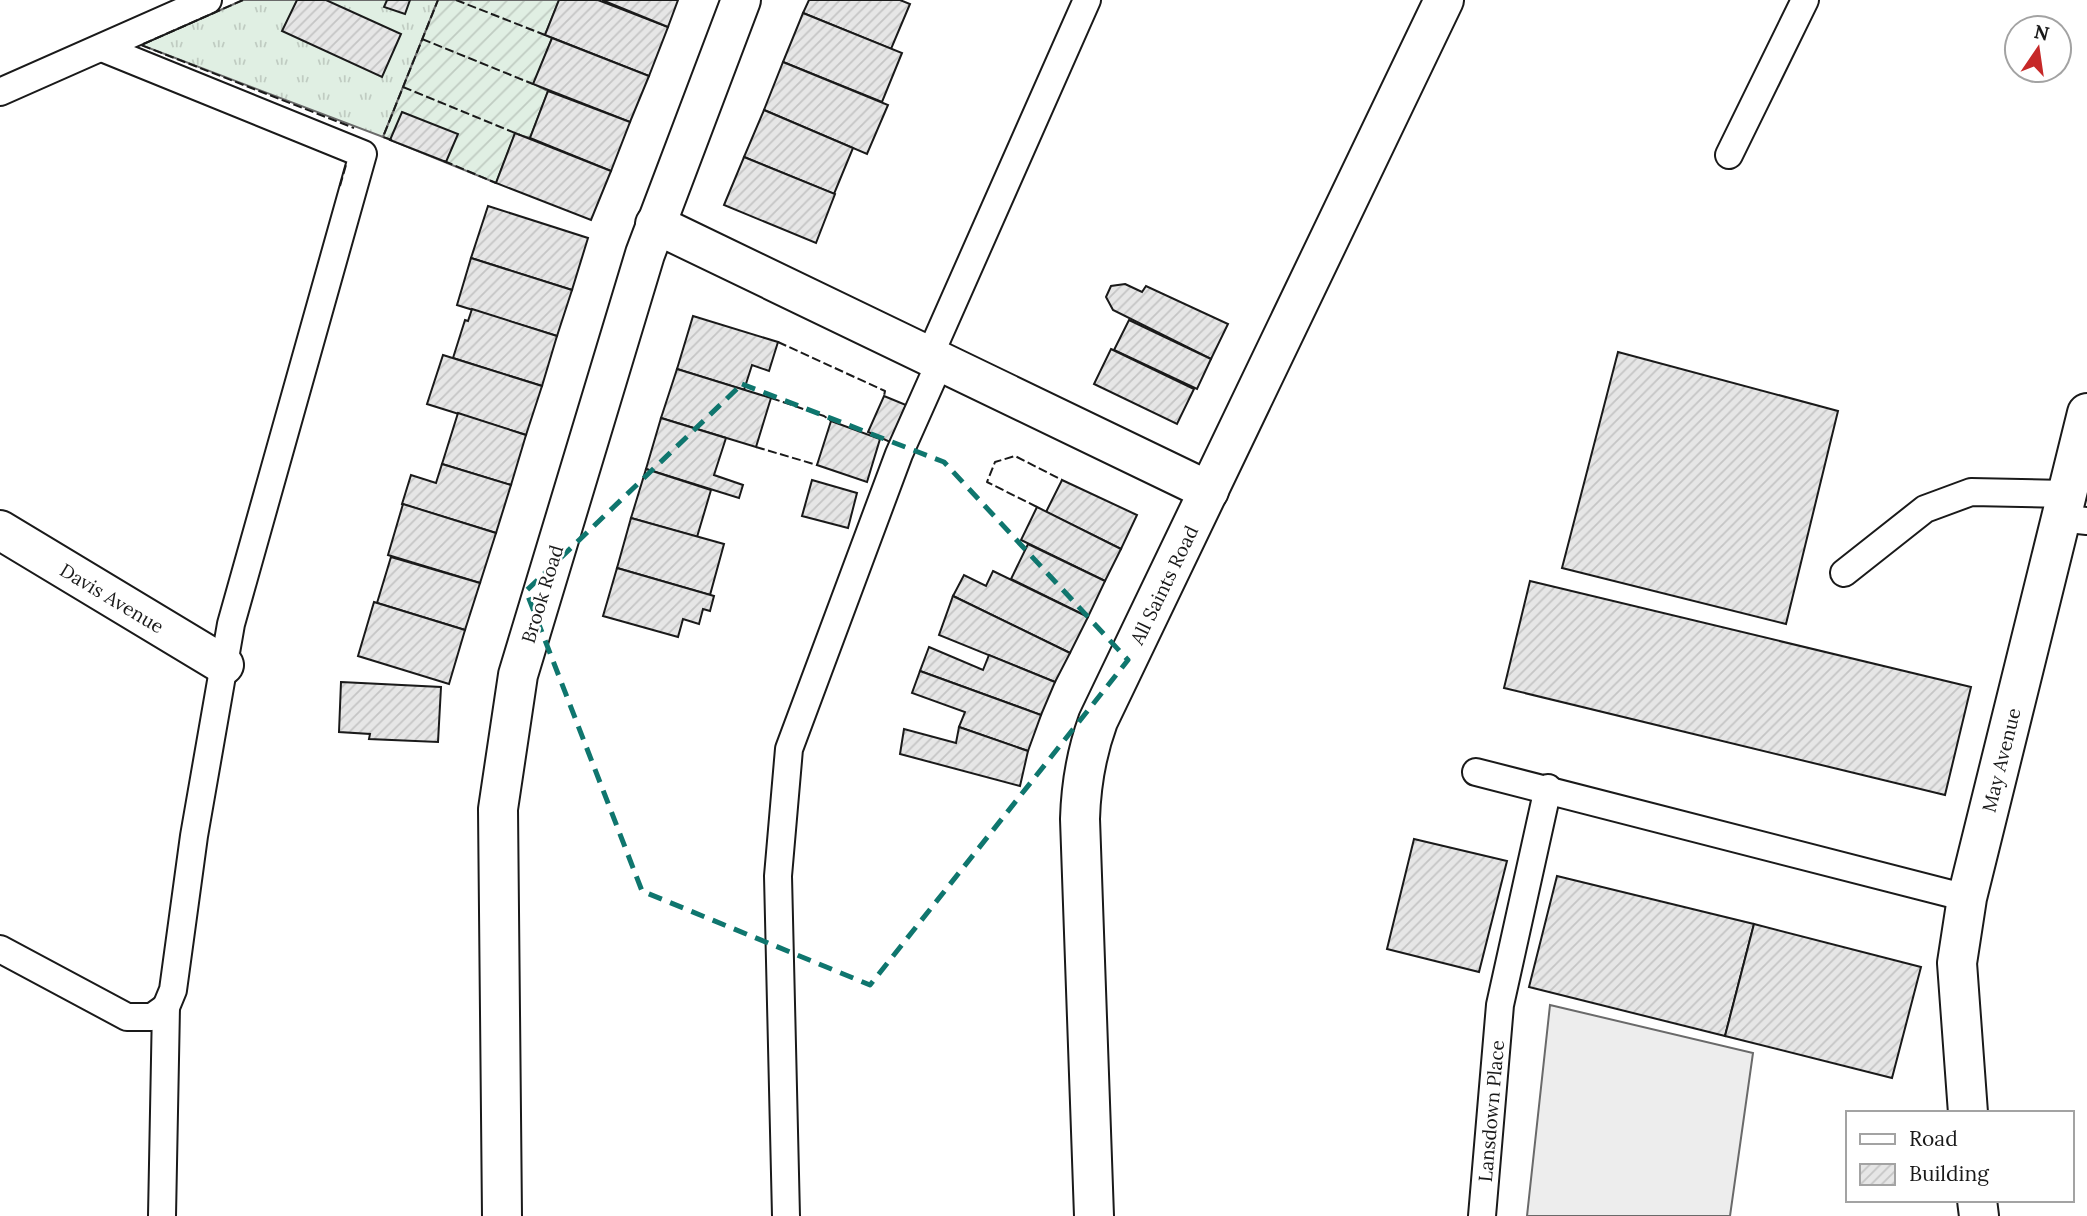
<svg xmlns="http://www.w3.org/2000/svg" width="2087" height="1216" font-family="Lora,serif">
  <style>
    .grass { fill: url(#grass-tufts); stroke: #6a6a6a; stroke-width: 2 }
    .garden { fill: url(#garden-furrows); stroke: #6a6a6a; stroke-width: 2 }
    .parking { fill: #ededed; stroke: #6a6a6a; stroke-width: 2 }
    .building { fill: url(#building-hatch); stroke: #1a1a1a; stroke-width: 2 }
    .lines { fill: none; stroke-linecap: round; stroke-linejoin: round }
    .service-casing { stroke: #1a1a1a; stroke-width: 30 }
    .minor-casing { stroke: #1a1a1a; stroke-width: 42 }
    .service { stroke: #fff; stroke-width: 26 }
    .minor { stroke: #fff; stroke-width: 38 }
    .fence { stroke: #1a1a1a; stroke-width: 2; stroke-dasharray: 9 3.5; stroke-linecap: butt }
    .marked { fill: none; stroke: #0f766e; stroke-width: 5; stroke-dasharray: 14 9; stroke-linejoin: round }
    .labels { text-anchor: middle; stroke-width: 5; stroke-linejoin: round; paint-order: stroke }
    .street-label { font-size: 19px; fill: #1a1a1a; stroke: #fff }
  </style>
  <defs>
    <pattern id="grass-tufts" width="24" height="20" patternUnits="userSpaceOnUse" patternTransform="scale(1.75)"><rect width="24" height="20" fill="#e0efe3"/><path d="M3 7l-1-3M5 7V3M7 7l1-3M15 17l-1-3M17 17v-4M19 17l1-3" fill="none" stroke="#c0ccc2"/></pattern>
    <pattern id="garden-furrows" width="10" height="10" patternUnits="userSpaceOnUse" patternTransform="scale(1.75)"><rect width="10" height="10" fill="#e0efe3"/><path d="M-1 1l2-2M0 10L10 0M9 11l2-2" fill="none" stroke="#c0ccc2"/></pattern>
    <pattern id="building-hatch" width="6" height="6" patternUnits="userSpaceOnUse" patternTransform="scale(1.75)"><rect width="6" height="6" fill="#e6e6e6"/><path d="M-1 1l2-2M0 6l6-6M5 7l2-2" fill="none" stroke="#c5c5c5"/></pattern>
  </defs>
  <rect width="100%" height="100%" fill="#fff"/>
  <polygon class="grass" points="243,0 438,0 383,137 141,45"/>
  <polygon class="garden" points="438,0 559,0 545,35 552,38 534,84 548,91 530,138 515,134 496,183 383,137"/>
  <polygon class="parking" points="1550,1005 1753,1053 1730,1216 1527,1216"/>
  <g class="building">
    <polygon points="297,0 326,0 401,34 382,77 282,31"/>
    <polygon points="387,0 410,0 405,14 384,7"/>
    <polygon points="559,0 598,0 668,27 649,76 545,35"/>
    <polygon points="602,0 678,0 668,27"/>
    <polygon points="809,0 900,0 910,4 891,49 803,13"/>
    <polygon points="803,13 902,53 882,102 783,62"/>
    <polygon points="552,38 649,76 630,122 533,84"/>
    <polygon points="783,62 888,105 867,154 764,110"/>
    <polygon points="548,91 630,122 611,171 530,138"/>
    <polygon points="764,110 853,148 834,194 744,157"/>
    <polygon points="402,112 458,134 446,162 390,140"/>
    <polygon points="515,133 611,171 591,220 496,183"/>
    <polygon points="744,157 835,194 816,243 724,205"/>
    <polygon points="488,206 588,238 572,290 471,258"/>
    <polygon points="471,258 572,290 557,336 457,305"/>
    <polygon points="1125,284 1142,292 1146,286 1228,324 1211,359 1113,310 1106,297 1111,286"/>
    <polygon points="472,309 557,336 542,386 453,358 465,320 468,321"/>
    <polygon points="693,316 778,342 769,371 752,365 744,390 677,369"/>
    <polygon points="1129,320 1211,359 1197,389 1114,350"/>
    <polygon points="1111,349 1194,389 1177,424 1094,384"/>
    <polygon points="1618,352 1838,411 1786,624 1562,568"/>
    <polygon points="443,355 542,386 526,435 427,404"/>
    <polygon points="677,369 771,398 756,447 661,418"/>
    <polygon points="884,396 906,405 890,442 868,432"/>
    <polygon points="458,413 526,435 511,485 442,464"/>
    <polygon points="661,418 726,438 714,475 743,485 739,498 646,469"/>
    <polygon points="831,421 880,439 867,482 817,465"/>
    <polygon points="442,464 511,485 496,533 402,504 411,475 436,483"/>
    <polygon points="646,469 711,490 697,537 631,518"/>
    <polygon points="812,480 857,493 848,528 802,516"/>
    <polygon points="1062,480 1137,515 1121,549 1046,512"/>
    <polygon points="403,504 496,533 480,583 388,555"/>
    <polygon points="1037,507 1121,549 1105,581 1021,540"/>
    <polygon points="631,518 724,544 710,595 617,568"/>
    <polygon points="1028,544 1105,581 1088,617 1011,579"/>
    <polygon points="391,557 480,583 465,630 377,603"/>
    <polygon points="617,568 714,596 710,611 703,609 699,624 683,619 678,637 603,616"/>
    <polygon points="993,571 1088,617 1070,653 953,596 964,575 986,586"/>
    <polygon points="1530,581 1971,687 1945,795 1504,688"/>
    <polygon points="953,596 1070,653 1055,682 939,635"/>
    <polygon points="374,602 465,630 449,684 358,656"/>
    <polygon points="929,647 983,670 989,655 1055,682 1041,715 920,671"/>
    <polygon points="920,671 1041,715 1028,751 959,727 965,712 912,693"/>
    <polygon points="341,682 441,687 438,742 369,739 370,734 339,732"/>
    <polygon points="959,727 1028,751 1020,786 900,754 904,729 956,743"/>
    <polygon points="1414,839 1507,861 1479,972 1387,949"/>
    <polygon points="1557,876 1754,924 1725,1036 1529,987"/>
    <polygon points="1754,924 1921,967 1892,1078 1725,1036"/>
  </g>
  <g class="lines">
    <defs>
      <g id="service">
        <polyline points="102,48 363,154 231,624 194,836 173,990 166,1007 162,1216"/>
        <polyline points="0,92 208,0"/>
        <polyline points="1729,155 1805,0"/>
        <polyline points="929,357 1087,0"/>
        <polyline points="2060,518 2087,521"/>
        <polyline points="1844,573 1925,509 1971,492 2066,494"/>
        <polyline points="1476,772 1967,898"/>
        <polyline points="0,949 127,1017 152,1017 166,1007"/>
        <polyline points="786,1216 778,876 789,749 899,454 940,362"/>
        <polyline points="1482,1216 1500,1005 1548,788"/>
      </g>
      <g id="minor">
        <polyline points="655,224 1209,491"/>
        <polyline points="0,530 224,665"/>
        <polyline points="1968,1113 1957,963 1967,898 2087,413"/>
        <polyline points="1977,1200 1979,1216"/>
        <polyline points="502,1216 498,809 518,675 645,254 741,0"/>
        <path d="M1094,1216L1080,819C1081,784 1086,754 1098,721L1444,0"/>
      </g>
    </defs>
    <use href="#service" class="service-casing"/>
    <use href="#minor" class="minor-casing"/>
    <use href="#service" class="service"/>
    <use href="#minor" class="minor"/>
    <g class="fence">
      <polyline points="243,0 141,45 354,128"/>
      <polyline points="456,0 545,35"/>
      <polyline points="422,39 533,84"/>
      <polyline points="403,87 520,135"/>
      <polyline points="392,140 383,137 438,0"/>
      <polyline points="444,161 496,183"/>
      <polyline points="340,186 346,165"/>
      <polyline points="778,342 885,391 884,396"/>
      <polyline points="771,398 824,416 831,421"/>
      <polyline points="756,447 817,465"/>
      <polyline points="1037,507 987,482 995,462 1015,456 1062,480"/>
    </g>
  </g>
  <path class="marked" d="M742,384L944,462L1128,660L870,985L642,891L526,591Z"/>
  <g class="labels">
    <g class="street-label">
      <text transform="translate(1164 585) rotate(-64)" y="7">All Saints Road</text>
      <text transform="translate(542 594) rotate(-73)" y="7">Brook Road</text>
      <text transform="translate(112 598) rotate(31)" y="7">Davis Avenue</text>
      <text transform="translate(2001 760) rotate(-76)" y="7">May Avenue</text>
      <text transform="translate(1491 1111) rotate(-85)" y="7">Lansdown Place</text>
    </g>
  </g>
  <rect x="1846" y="1111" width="228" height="91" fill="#ffffff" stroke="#a3a3a3" stroke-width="2"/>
  <rect x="1860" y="1134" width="35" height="10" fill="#ffffff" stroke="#a3a3a3" stroke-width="2"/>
  <text x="1909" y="1146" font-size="21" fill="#1a1a1a">Road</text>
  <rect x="1860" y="1164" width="35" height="21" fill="url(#building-hatch)" stroke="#a3a3a3" stroke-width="2"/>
  <text x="1909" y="1181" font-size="21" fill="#1a1a1a">Building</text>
  <g transform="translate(2038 49) rotate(13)"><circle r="33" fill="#ffffff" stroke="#a3a3a3" stroke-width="2"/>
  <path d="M0-5L12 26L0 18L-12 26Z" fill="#c62828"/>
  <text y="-10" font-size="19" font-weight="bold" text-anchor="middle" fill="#1a1a1a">N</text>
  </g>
</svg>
